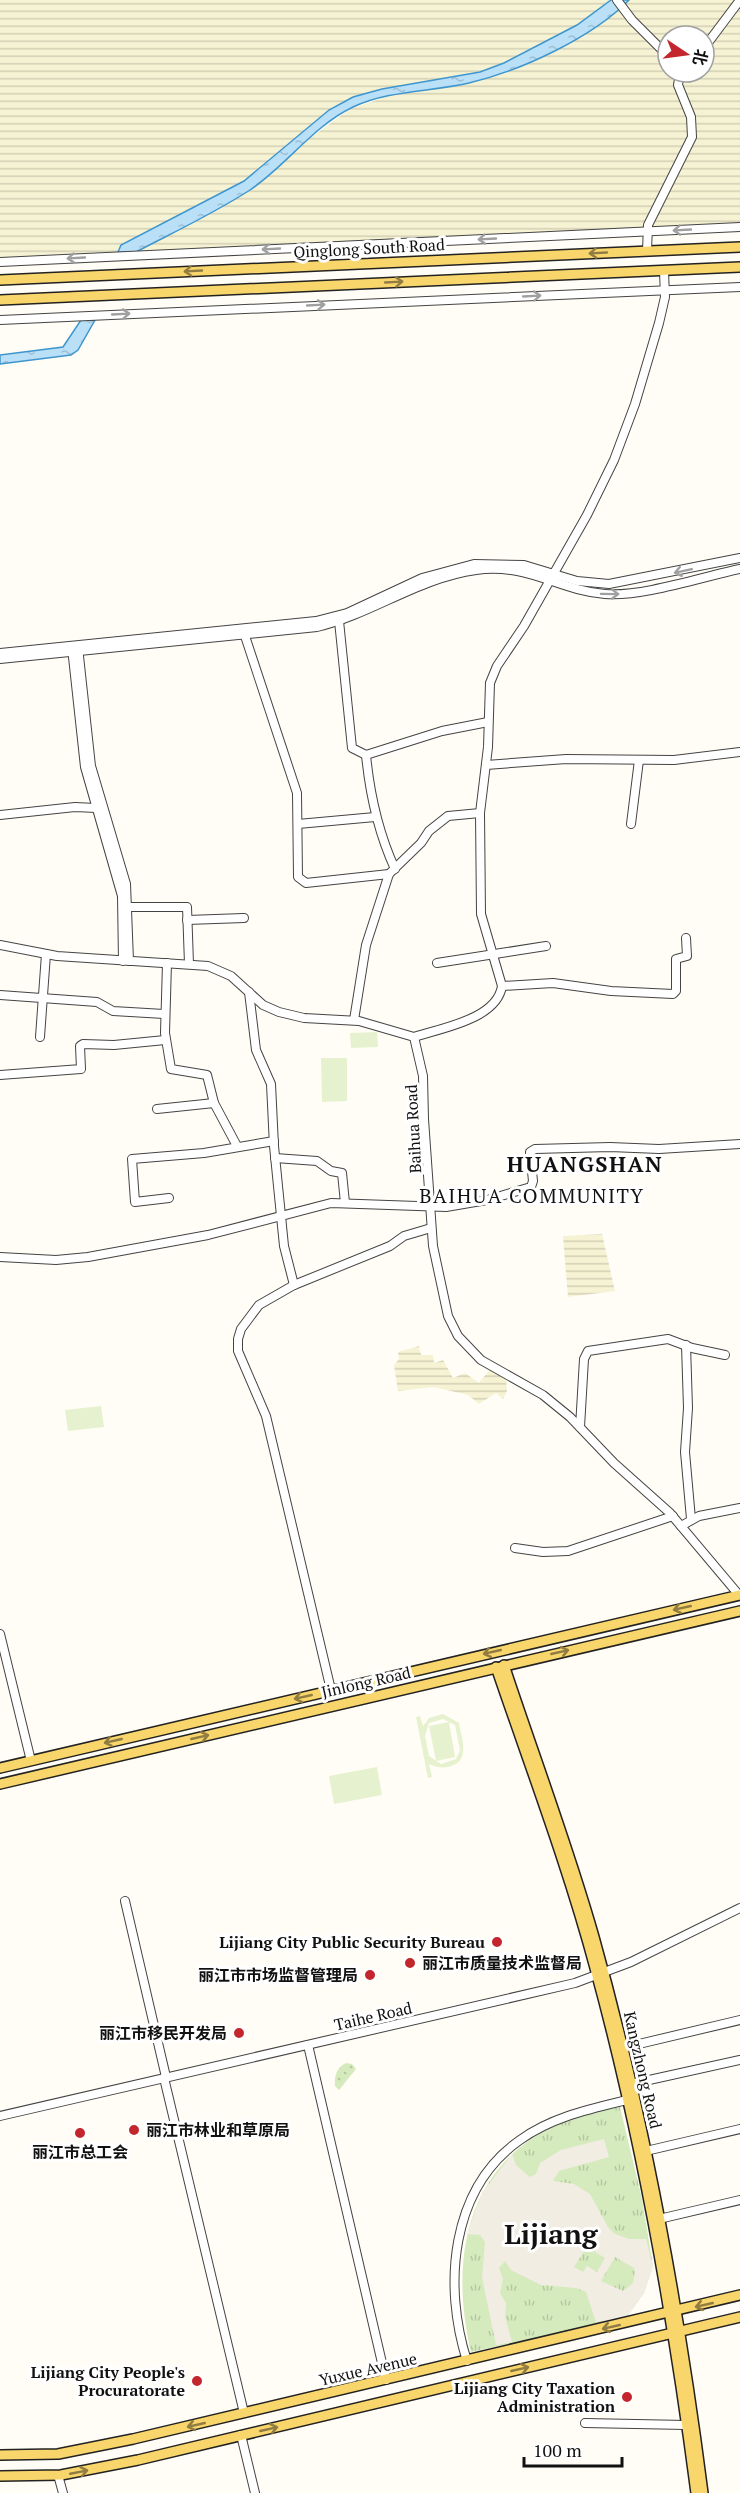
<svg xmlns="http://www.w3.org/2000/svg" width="740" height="2493" font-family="'PT Serif','Noto Sans SC',serif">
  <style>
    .farmland { fill: url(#farmland-rules); fill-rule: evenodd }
    .grass { fill: url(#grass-dots) }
    .park { fill: url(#park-tufts) }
    .pitch { fill: #e6f2cf; fill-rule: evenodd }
    .plaza { fill: #f1ede2; fill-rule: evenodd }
    .water { fill: url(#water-ripples); stroke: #3f96cf; stroke-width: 1.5 }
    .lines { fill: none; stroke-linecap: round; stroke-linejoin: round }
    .minor-casing { stroke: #444; stroke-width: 10 }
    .major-casing { stroke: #222; stroke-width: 12 }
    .minor { stroke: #fff; stroke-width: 8 }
    .major { stroke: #f9d66b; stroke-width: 9 }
    .oneway { stroke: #a0a0a0 }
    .oneway2 { stroke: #917d42 }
    .poi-dot { fill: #c4262e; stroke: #fff; stroke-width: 2 }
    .labels { text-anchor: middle; stroke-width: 6; stroke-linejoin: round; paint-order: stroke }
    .street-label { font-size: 16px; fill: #111; stroke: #fff }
    .poi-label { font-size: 16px; font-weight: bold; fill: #111; stroke: #fff; text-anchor: end }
    .quarter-label { font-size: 20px; letter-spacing: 1.5px; fill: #111; stroke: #fff }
    .district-label { font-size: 22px; font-weight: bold; letter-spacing: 1.5px; fill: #111; stroke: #fff }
    .town-label { font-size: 28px; font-weight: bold; fill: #111; stroke: #fff }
  </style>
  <defs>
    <pattern id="farmland-rules" width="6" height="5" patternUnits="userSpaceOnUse" patternTransform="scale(1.5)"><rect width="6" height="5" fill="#f6f3d4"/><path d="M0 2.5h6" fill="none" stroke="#d2cfb5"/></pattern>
    <pattern id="grass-dots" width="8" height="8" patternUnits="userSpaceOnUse" patternTransform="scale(1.5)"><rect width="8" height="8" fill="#d5ebbd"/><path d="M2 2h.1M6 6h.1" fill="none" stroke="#b6c8a1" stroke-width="1.8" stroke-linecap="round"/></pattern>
    <pattern id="park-tufts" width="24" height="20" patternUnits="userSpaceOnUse" patternTransform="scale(1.5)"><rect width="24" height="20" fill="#d5ebbd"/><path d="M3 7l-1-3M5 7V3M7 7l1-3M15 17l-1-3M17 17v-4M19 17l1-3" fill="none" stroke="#b6c8a1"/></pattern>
    <pattern id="water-ripples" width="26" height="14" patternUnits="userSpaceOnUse" patternTransform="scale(1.5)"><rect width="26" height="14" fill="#b9e0f7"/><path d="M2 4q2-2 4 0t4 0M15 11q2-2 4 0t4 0" fill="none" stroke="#9ebfd3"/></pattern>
  </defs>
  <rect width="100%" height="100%" fill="#fffdf5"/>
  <g class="farmland">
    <polygon points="0,0 611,0 577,25 504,63 480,72 382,89 353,97 329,111 244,181 121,245 118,252 0,259"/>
    <path d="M629,0H740V225L134,253L251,189L309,139L350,109L394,94L523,65L603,22ZM668,36H704V72H668Z"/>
    <polygon points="602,1234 615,1291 568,1297 563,1236"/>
    <polygon points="419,1346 421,1355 433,1355 434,1363 443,1360 453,1378 465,1373 479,1383 490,1369 506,1379 507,1391 503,1399 496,1393 479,1404 468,1395 434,1387 398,1391 394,1365 399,1359 398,1352"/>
  </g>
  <path class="grass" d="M346,2063L352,2064L356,2069L339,2090L335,2086C334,2076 337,2067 346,2063Z"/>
  <path class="park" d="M620,2107L642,2199L653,2266L644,2293L626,2318L471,2352C442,2229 485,2126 620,2107Z"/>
  <g class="pitch">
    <polygon points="377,1032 378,1047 351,1048 350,1033"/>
    <polygon points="321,1058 347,1058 347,1101 322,1102"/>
    <polygon points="101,1406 104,1427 68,1431 65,1410"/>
    <path d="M443,1714L459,1723C462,1740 471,1762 448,1767C440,1768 436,1767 429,1764L432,1777L428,1778L416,1717L420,1716L423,1726L429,1718ZM443,1719L455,1725L460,1750L456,1759L441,1764L429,1756L425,1736L429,1723Z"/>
    <polygon points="449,1722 455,1757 436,1761 429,1726"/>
    <polygon points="377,1767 382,1795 334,1804 329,1776"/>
  </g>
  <path class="plaza" d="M604,2139L609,2157L559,2171L553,2181L574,2184L590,2194L608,2227L615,2234L629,2239H646L653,2266L644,2293L626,2318L596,2322L586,2292L576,2288L541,2285L511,2270L505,2261L499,2268L503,2279L500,2293L506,2303L505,2317L512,2342L496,2345L482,2278L485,2242L480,2235L467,2234L482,2193L512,2154L516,2165L530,2177L536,2174L540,2163L561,2150ZM590,2242L598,2247L595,2252L605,2258L597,2272L587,2266L583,2272L574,2267ZM615,2257L634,2268L635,2271L633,2283L623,2291L601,2281Z"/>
  <g class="water">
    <path d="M611,0H629C592,38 520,71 469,83C430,92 390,90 353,107C313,126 286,166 250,190C213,214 172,233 134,253L118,252L121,245L244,181L329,110L353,97L382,89L480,72L504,63L577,25Z"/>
    <polygon points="81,320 95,320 78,350 71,355 0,364 0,355 63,347"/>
  </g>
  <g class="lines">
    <defs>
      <g id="minor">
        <polyline points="617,0 632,20 668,56"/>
        <polyline points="704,48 740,0"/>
        <polyline points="647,251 648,225 692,137 691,117 678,85 680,72"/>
        <polyline points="0,262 740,227"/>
        <polyline points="0,320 740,287"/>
        <polyline points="339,621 352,748 366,755 442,731 488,722"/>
        <polyline points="245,636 297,793 298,877 306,883 389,874"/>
        <polyline points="78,647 91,766 126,884 129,961"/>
        <polyline points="72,648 85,767 122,896 123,961"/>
        <polyline points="0,653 316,621 347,613 422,578 474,564 524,565 577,581 609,584 740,558"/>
        <path d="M0,659L317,627C372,614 418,578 476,570C529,563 557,590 605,594C642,597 702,577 740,569"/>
        <path d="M366,755C370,796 378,832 395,869"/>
        <polyline points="486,765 566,759 674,760 740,752"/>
        <polyline points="0,815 75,807 96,808"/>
        <polyline points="298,824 375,817"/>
        <polyline points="631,824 639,760"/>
        <polyline points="128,907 187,907 189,964"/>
        <polyline points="187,920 244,918"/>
        <polyline points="0,945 57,956 208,966 231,976 263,1005 279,1012 304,1018 359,1021 414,1037 423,1076 424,1119 433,1246 448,1316 458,1336 481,1360 543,1395 570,1417 614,1463 670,1513 739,1595"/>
        <polyline points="167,963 165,1033 171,1069 207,1075 214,1103 237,1146"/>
        <polyline points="437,963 546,946"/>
        <polyline points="502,986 553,983 611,991 673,994 676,991 676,959 687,956 686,938"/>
        <polyline points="249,992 256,1050 271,1084 274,1146 284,1246 294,1285"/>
        <polyline points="0,995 97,1002 113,1011 164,1014"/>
        <polyline points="354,1020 366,945 389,874 421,843 429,831 448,816 480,813"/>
        <polyline points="40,1037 46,954"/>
        <path d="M414,1037C442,1028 497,1019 502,986L481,914L480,813L488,747L490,683L497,666L524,626L587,515L614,460L635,404L659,323L665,297L664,271"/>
        <polyline points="0,1075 81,1069 80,1046 83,1044 114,1045 165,1040"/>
        <polyline points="157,1109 214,1103"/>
        <polyline points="275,1158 317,1161 331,1171 342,1173 345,1203"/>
        <polyline points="169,1198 135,1202 132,1159 204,1153 274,1141"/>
        <polyline points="0,1257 56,1260 88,1257 208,1235 331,1203 446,1207 487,1200 531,1187 533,1181 530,1152 535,1149 610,1147 659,1149 740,1144"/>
        <polyline points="686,1345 688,1408 685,1452 691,1519"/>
        <polyline points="580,1427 584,1359 588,1351 668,1339 692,1348 725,1355"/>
        <polyline points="681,1526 699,1516 740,1508"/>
        <polyline points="515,1548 543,1552 568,1551 673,1516"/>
        <polyline points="0,1634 31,1761"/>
        <polyline points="331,1690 266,1416 238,1351 238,1339 241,1329 259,1305 294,1285 390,1246 404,1236 431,1228"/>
        <polyline points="125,1901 166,2077"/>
        <polyline points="308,2045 386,2380"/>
        <polyline points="622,2048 740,2020"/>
        <polyline points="164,2078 244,2413"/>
        <polyline points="631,2084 740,2060"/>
        <polyline points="0,2116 575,1983 631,1962 740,1908"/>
        <polyline points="646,2151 740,2129"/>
        <polyline points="659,2219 740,2200"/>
        <path d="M467,2361C443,2286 450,2189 520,2140C552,2117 590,2109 627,2100"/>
        <polyline points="585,2423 686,2425"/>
        <polyline points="241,2435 255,2493"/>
        <polyline points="58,2475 63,2493"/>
      </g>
      <g id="major">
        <polyline points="0,280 740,247"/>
        <polyline points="0,300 740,267"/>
        <path d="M504,1665C534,1756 568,1845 594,1937C645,2119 679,2306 703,2493"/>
        <path d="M496,1667C530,1767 568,1867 595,1968C642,2140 673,2317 696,2493"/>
        <polyline points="0,1768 740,1595"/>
        <polyline points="0,1784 740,1611"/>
        <polyline points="0,2455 58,2454 133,2439 740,2295"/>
        <polyline points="0,2476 61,2475 138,2460 740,2317"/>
      </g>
    </defs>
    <use href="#minor" class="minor-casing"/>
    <use href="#major" class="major-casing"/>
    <use href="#minor" class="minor"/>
    <use href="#major" class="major"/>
  </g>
  <defs><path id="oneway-shaft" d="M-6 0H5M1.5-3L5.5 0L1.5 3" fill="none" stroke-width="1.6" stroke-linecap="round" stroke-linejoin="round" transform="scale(1.5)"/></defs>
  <g class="oneway">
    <use href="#oneway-shaft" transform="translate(682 230) rotate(177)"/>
    <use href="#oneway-shaft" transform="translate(487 239) rotate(177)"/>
    <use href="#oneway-shaft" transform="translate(271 249) rotate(177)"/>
    <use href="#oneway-shaft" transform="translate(76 258) rotate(177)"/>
    <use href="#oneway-shaft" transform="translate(532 296) rotate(-3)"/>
    <use href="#oneway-shaft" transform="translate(316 305) rotate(-3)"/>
    <use href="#oneway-shaft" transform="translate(121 314) rotate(-3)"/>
    <use href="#oneway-shaft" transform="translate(683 571) rotate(168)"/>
    <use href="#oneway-shaft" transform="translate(610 594) rotate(1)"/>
  </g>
  <g class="oneway2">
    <use href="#oneway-shaft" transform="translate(598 253) rotate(177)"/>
    <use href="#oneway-shaft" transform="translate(193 271) rotate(177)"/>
    <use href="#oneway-shaft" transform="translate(394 282) rotate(-3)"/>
    <use href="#oneway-shaft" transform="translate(682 1608) rotate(167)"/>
    <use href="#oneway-shaft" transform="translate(492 1652) rotate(167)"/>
    <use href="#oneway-shaft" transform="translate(560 1652) rotate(-13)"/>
    <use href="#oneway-shaft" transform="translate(303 1697) rotate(167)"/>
    <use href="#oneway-shaft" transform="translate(200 1737) rotate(-13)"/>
    <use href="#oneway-shaft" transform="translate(113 1741) rotate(167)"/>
    <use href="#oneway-shaft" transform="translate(704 2305) rotate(167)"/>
    <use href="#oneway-shaft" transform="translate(611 2327) rotate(167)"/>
    <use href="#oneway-shaft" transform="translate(520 2369) rotate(-13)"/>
    <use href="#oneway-shaft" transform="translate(196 2425) rotate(167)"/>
    <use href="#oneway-shaft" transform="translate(269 2429) rotate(-13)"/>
    <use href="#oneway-shaft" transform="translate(79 2472) rotate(-11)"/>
  </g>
  <g class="poi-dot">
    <circle cx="497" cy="1942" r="6"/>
    <circle cx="410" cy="1963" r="6"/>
    <circle cx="370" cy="1975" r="6"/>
    <circle cx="239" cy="2033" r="6"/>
    <circle cx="134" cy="2130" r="6"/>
    <circle cx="80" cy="2133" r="6"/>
    <circle cx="197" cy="2381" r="6"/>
    <circle cx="627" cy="2397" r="6"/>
  </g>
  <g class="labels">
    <g class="street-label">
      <text transform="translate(369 248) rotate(-3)" y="6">Qinglong South Road</text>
      <text transform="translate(413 1129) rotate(-93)" y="6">Baihua Road</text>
      <text transform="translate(366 1682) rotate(-13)" y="6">Jinlong Road</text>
      <text transform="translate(373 2016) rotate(-13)" y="6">Taihe Road</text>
      <text transform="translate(643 2070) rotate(77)" y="6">Kangzhong Road</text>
      <text transform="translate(368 2369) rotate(-13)" y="6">Yuxue Avenue</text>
    </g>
    <g class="poi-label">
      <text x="485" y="1948">Lijiang City Public Security Bureau</text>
      <text x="422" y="1969" text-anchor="start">丽江市质量技术监督局</text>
      <text x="358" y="1981">丽江市市场监督管理局</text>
      <text x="227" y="2039">丽江市移民开发局</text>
      <text x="146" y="2136" text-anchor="start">丽江市林业和草原局</text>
      <text x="80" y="2158" text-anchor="middle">丽江市总工会</text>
      <text x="185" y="2378">Lijiang City People's<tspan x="185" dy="18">Procuratorate</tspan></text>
      <text x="615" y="2394">Lijiang City Taxation<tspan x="615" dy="18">Administration</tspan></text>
    </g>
    <g class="quarter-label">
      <text x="532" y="1203">BAIHUA COMMUNITY</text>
    </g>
    <g class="district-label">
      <text x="585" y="1172">HUANGSHAN</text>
    </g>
    <g class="town-label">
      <text x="551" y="2244">Lijiang</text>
    </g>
  </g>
  <g transform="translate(686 54) rotate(103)"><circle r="28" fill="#ffffff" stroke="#a0a0a0" stroke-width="1.5"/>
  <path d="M0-4.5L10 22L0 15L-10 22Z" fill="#c4262e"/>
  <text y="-9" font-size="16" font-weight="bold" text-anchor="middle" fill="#111111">北</text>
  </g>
  <path d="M524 2457v9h98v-9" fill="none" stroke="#111111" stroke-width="3"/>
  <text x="533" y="2457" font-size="18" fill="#111111" stroke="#ffffff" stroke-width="4.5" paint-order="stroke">100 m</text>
</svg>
